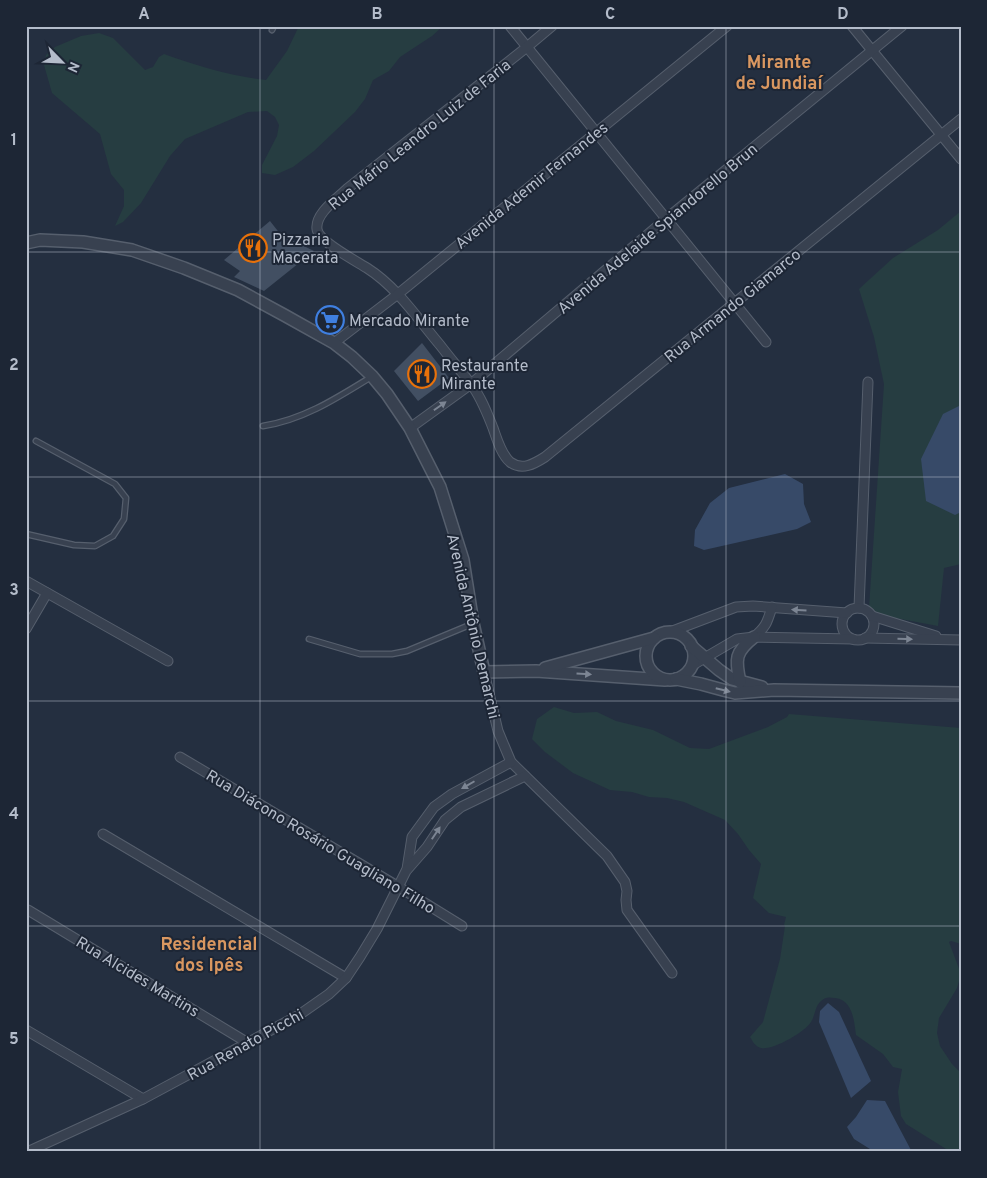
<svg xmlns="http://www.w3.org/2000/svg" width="987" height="1178" font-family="Overpass,sans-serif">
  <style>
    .green { fill: #263d41 }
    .water { fill: #374a68 }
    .building { fill: #424f62 }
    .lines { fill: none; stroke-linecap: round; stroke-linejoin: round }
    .service-casing { stroke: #565f6d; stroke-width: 7 }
    .minor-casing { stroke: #565f6d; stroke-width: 11 }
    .tertiary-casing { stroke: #565f6d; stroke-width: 14 }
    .service { stroke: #384150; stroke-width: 4.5 }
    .minor { stroke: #384150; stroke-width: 9 }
    .tertiary { stroke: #384150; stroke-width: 11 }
    .oneway { fill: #7c8593 }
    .grid { fill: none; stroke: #b4bcca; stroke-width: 1; stroke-opacity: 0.55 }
    .labels { text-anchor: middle; stroke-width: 4; stroke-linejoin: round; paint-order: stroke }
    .street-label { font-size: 16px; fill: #b4bcca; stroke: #1d2635 }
    .poi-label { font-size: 16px; fill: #b4bcca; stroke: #1d2635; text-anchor: start }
    .neighbourhood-label { font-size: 18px; font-weight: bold; fill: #d99760; stroke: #1d2635 }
    .neatline { fill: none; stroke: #b4bcca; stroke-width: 2 }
    .grid-label { font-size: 16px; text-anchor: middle; font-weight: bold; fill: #b4bcca }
  </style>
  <rect width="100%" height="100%" fill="#242f40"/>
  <g class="green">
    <path d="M299,26H443L432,36L400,57L389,71L373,80L365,99L355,112L314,151L293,167L275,175L262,173V165L277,136L279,125L275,117L267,111L248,112L185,139L170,156L141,203L123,222L115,226L124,206V190L111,174L100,134L52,93L44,65L46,55L55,47L81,36L99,33L113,38L145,70L153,67L159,57L164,54C197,66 231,76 266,80L287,51Z"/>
    <polygon points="961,211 961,564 944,568 938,626 879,615 869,608 884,384 874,337 859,289 893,258 938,230"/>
    <path d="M554,707L574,713L597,712L616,721L653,730L690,748L709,749L768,727L787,717L789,714L961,728V944L951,941L949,942L961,974L957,988L939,1018L937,1033L940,1046L952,1064L961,1073V1152H951L906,1124L901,1116L898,1092L902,1069L893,1067L883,1054L856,1035C854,1021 853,1000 835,998C829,997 825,997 821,1001C815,1006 815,1016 811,1022C805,1032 772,1051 761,1048C755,1046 753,1042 750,1037L763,1022L780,959L785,926L784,925L786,917L769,913L753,898L761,864L749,850L738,834L725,820L684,802L667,798L649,797L632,792L610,790L573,773L545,752L532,739L537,719Z"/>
  </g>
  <g class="water">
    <polygon points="961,405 961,512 955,515 926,501 921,459 943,414"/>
    <polygon points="785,474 803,484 804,504 811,522 797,529 704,550 694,546 695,530 710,503 729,488"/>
    <polygon points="828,1003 839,1012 871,1081 851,1098 819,1022 820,1011"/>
    <polygon points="867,1100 885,1101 912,1152 871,1152 870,1149 854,1139 847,1127 856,1117"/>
  </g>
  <g class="building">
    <polygon points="270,221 281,235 314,251 264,291 234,277 240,271 224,260"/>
    <polygon points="330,310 343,322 331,332 318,319"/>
    <polygon points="422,343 449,378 418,401 394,371"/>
  </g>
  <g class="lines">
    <defs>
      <g id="service">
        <polyline points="272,30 274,26"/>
        <path d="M263,426C303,420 337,398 371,377"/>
        <polyline points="26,534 74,545 95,546 113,536 124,519 126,498 115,484 36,441"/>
        <polyline points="309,639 360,654 392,654 407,651 472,624"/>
      </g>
      <g id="minor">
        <polyline points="510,26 766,342"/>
        <path d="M552,26L527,47L348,188C338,198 315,213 317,229C318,241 356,261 367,268C397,287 418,319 440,345C450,358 461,371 471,384C481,397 487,413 493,428C497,439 501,454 510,462C522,471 534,464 545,457L961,119"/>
        <polyline points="852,26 961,159"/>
        <polyline points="334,343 398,294 727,26"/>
        <polyline points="410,428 471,384 666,219 902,26"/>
        <polyline points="26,581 168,661"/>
        <polyline points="859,608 868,382"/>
        <circle cx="858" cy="624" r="16"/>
        <polyline points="872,616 936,636"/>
        <polyline points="26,629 47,593"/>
        <polyline points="670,632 736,607 753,606 847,613"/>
        <path d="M754,637C766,627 767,623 772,607"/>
        <polyline points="865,638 961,640"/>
        <polyline points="691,666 737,639 754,637 853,639"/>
        <polyline points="484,672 498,731 511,762 607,856 625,882 627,891 626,900 627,910 672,973"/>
        <polyline points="180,757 399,887 462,926"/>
        <polyline points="103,834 346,978"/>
        <polyline points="407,869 412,837 434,807 452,794 511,762"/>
        <polyline points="28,910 248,1043"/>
        <polyline points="26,1030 143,1099"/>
        <polyline points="27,1152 143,1099 299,1015 329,994 346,978 360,957 377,929 406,871 427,847 445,820 461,807 525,776"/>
      </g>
      <g id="tertiary">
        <polyline points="26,243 40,240 83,242 132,250 184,268 238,290 284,315 334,343 352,357 372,376 387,394 410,428 440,487 463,560 473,623 484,672 536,671 665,680"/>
        <circle cx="670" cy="656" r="24"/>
        <polyline points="691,646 719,670 732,679 762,687"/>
        <polyline points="545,668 654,638"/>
        <polyline points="676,679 701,684 723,690 735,693 774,690 961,693"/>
        <path d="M740,682C735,659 735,652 754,637"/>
      </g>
    </defs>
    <use href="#service" class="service-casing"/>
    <use href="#minor" class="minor-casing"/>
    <use href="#tertiary" class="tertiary-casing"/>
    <use href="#service" class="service"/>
    <use href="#minor" class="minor"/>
    <use href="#tertiary" class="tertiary"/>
  </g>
  <defs><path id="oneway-solid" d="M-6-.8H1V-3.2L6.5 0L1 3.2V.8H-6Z" transform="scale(1.25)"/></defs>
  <g class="oneway">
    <use href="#oneway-solid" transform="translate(440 406) rotate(-35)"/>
    <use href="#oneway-solid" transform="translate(799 610) rotate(-176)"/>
    <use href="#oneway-solid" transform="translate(905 639) rotate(1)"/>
    <use href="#oneway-solid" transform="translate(584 674) rotate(4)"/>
    <use href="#oneway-solid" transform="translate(723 690) rotate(14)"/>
    <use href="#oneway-solid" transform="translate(468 785) rotate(150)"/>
    <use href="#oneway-solid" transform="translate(436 833) rotate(-56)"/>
  </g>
  <path class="grid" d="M260,26V1152M494,26V1152M726,26V1152M26,252H961M26,477H961M26,701H961M26,926H961"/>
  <defs>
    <symbol id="restaurant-ring" viewBox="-11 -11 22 22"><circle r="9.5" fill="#1d2635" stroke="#e8710a" stroke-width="1.5"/><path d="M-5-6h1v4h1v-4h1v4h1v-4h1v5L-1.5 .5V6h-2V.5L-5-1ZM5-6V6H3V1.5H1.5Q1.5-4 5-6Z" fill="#e8710a"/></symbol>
    <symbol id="supermarket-ring" viewBox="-11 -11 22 22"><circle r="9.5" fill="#1d2635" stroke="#3f7fe0" stroke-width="1.5"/><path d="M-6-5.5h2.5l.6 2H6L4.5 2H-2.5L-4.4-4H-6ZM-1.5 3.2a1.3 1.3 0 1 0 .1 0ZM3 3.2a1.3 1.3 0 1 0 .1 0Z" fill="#3f7fe0"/></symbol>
  </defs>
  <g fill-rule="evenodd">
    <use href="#restaurant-ring" x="237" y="232" width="32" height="32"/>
    <use href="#supermarket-ring" x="314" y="304" width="32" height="32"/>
    <use href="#restaurant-ring" x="406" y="358" width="32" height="32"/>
  </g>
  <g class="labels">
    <g class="street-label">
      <text transform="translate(419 134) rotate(-39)" y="6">Rua Mário Leandro Luiz de Faria</text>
      <text transform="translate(531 185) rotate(-39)" y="6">Avenida Ademir Fernandes</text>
      <text transform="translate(657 228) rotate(-40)" y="6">Avenida Adelaide Spiandorello Brun</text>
      <text transform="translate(732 305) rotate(-39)" y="6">Rua Armando Giamarco</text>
      <text transform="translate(474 626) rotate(77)" y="6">Avenida Antônio Demarchi</text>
      <text transform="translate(321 841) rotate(31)" y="6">Rua Diácono Rosário Guagliano Filho</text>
      <text transform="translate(138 976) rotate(31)" y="6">Rua Alcides Martins</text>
      <text transform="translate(245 1044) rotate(-29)" y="6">Rua Renato Picchi</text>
    </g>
    <g class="poi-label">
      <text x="272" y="245">Pizzaria<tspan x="272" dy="18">Macerata</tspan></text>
      <text x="349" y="326">Mercado Mirante</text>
      <text x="441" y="371">Restaurante<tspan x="441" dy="18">Mirante</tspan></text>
    </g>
    <g class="neighbourhood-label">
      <text x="779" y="68">Mirante<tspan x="779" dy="21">de Jundiaí</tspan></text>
      <text x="209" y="950">Residencial<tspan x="209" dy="21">dos Ipês</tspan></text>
    </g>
  </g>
  <rect width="987" height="1178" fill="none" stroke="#1d2635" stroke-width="55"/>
  <g transform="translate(62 62) rotate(114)" stroke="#1d2635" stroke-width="4" paint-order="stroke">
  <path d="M0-4L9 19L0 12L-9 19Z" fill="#b4bcca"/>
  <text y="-8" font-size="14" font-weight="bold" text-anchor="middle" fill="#b4bcca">N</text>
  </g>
  <rect x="28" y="28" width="932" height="1122" class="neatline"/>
  <g class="grid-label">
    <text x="144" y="19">A</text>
    <text x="377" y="19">B</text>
    <text x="610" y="19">C</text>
    <text x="843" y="19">D</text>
    <text x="14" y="145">1</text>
    <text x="14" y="370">2</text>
    <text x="14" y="595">3</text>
    <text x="14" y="819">4</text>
    <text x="14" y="1044">5</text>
  </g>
</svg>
